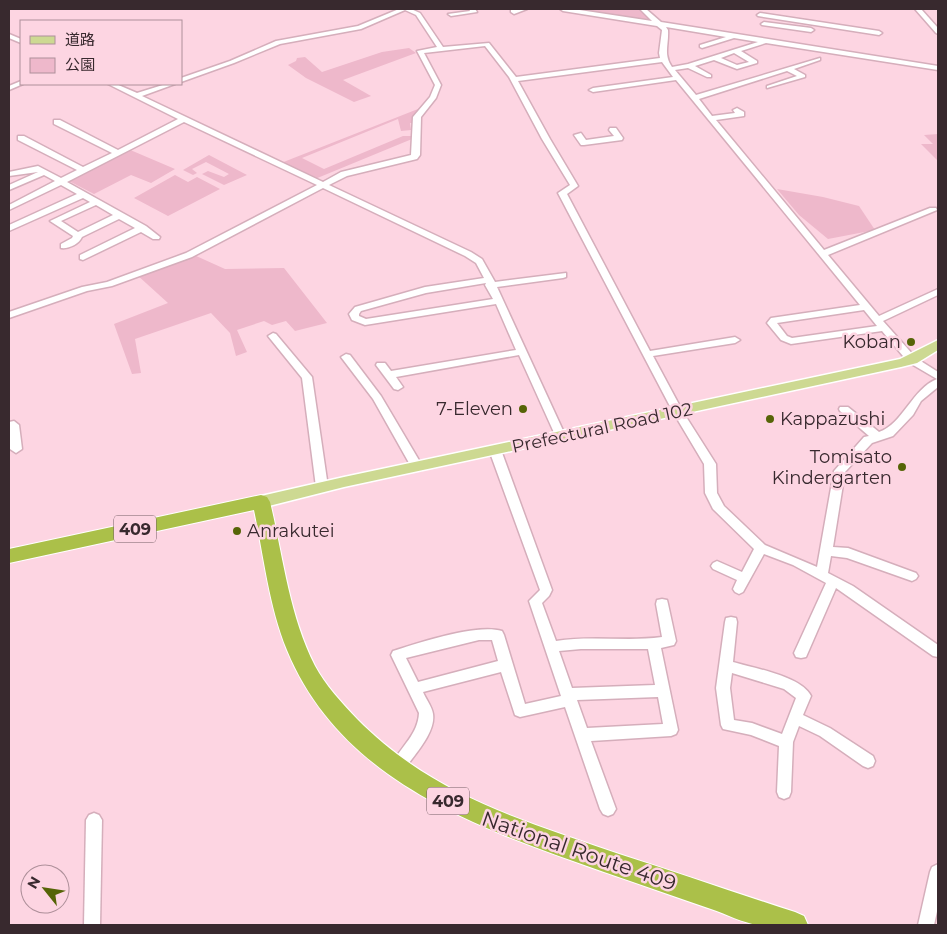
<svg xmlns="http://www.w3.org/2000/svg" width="947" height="934" font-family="Montserrat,'Noto Sans JP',sans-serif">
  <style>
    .green { fill: #eeb8cb }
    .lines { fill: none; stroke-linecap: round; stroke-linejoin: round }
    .minor-casing { stroke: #d5aebb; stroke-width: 3 }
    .major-casing { stroke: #fff; stroke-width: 3 }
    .highway-casing { stroke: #fff; stroke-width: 2 }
    .minor { fill: #fff; fill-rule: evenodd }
    .major { fill: #cdd992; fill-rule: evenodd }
    .highway { fill: #abc049; fill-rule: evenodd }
    .poi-dot { fill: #566407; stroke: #fdd5e2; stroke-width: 2 }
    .labels { text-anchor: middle; stroke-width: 5; stroke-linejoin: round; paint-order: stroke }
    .shield { fill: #fdd5e2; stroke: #735d64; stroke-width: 1 }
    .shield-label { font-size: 16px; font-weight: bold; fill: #38292e }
    .poi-label { font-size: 18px; fill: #38292e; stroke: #fdd5e2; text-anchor: end }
    .street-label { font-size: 18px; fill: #38292e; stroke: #fdd5e2 }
    .near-street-label { font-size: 21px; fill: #38292e; stroke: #fdd5e2 }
  </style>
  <rect width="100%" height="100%" fill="#fdd5e2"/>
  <g class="green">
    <polygon points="572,9 641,9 652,20 649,21"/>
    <polygon points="409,48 416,53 343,80 371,96 354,102 306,78 288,65 296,61 297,58 305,57 322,72 382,52"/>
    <polygon points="423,107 414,123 410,123 411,130 401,131 398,119 302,158 324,169 403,136 412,136 412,139 315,179 281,163"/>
    <polygon points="938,134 938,161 921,144 933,144 924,135"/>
    <polygon points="128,149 175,169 151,183 131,175 94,194 67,180"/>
    <polygon points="209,155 247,175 224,185 202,174 208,171 224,177 229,174 206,162 192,169 197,173 193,175 183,170"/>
    <polygon points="175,175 188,182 197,177 220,189 168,216 134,198"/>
    <polygon points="777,189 823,197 859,206 875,230 828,239 799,215"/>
    <polygon points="194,255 225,269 284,268 327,323 295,331 286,321 272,325 264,321 237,330 247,352 236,356 230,333 211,313 135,339 141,373 132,374 114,324 168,303 136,274 165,261"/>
  </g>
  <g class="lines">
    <defs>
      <g id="minor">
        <path d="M399,9H411L420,13L443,47L489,43L516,77L660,58L659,53L662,30L657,26L563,11L560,9H573L652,21L640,9H646L661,22L938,66V70L766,43L741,51L757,61V63L737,69L714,60L695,66L711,75V77H707L688,68L675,70L696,95L820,58V60L794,69L805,75V77L767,88V86L797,76L787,71L699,99L712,116L735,113L733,110L737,108L744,112V116L716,120L824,250L930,208H936L937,210L828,255L879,316L938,289V295L883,321L916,358L938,372V387L921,401L913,415L893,436L872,443L845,472L833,547L848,548L916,573L918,576L916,579L912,581L847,558L831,556L828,573L853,586L938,645V657L933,656L836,588L806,657L801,658L796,657L794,653L826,583L793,565L764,554L743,592L739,594L735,592L733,589L737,580L713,569L711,566L713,563L717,561L742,572L754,549L713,509L705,493L704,464L673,412L558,193L570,185L542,139L509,77L485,46L424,53L441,85L436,98L421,117L420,155L417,159L347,176L329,185L471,252L482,259L495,282L566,273V277L563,278L497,287L566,437L565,440L561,441L556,437L519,355L396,377L403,387L398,390L394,389L376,365L377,363H385L391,371L516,350L496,304L365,325L352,320L349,314L355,307L425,287L484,278L476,263L465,256L323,188L192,257L112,286L87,291L9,318V312L82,287L107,282L186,253L317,185L184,122L67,182L146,226L160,237L159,239H153L141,232L83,260L80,259V255L135,228L119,219L82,237C79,244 69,249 61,248V244L72,238L73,236L50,221L90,202L83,198L9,231V225L77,194L61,185L9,210V205L55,181L44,175L9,190V185L38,172L9,176V172L38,166L61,178L77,170L18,140V136H24L83,167L112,153L54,124V120H60L118,150L178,119L108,84H116L137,93L166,84H175L142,96L323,182L341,172L411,155L413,117L430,97L435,85L417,51L437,47L416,15L405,10L361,29L280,44L234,63L181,82V78L230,61L276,41L358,26ZM666,27L726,37L700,45V47L702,48L734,38L758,42L688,64L672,67C663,54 669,45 668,30ZM734,53L749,62L737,65L721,58ZM662,62L673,77L593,88L589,90L593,92L676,80L860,305L771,318L767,323L781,340L791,344L882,331L908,362L937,379C912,389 903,424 879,432L848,407H840L839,409L840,411L869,436L864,437L834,471L817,567L765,545L724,506L717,493L716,464L683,412L653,356L735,343L740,340L735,337L650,351L567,194L578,186L550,139L518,81ZM96,205L113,215L78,232L61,221ZM486,283L485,285L493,299L366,319L359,316V314L361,311L426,293ZM864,310L877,326L792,338L787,336L777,323Z"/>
        <polygon points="469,9 475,9 477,12 451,16 448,14 470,11"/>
        <polygon points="511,9 527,9 514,14 511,12"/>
        <polygon points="915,9 921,9 938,28 938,34 936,33"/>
        <polygon points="760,13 879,31 882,33 879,35 758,16 757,15"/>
        <polygon points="764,22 811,28 814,30 811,32 762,25 761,24"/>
        <polygon points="9,34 21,39 21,43 9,38"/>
        <polygon points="21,81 23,84 9,90 9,86"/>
        <polygon points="610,128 616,128 623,138 622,140 584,145 581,145 574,135 581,133 586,140 614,136 609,130"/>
        <polygon points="273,333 276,334 312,377 328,487 326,490 322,491 316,487 302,378 268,336"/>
        <polygon points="346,354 350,355 381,396 423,467 421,470 413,470 373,399 341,357"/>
        <polygon points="14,421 19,425 22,449 16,453 10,449 9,422"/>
        <path d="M495,446L501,450L552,590L549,596L542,603L556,641C591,635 626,642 662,637L656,604L657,600L662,599L667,600L668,604L676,641L674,645L661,648L678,730L676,734L671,736L591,741L616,809L613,814L608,816L603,814L600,809L565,707L520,717L515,715L501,672L423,692C426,699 432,707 433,714C436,734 411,758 401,774L396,776L391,774L389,769C398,749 418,736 419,713L391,655L393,651C418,643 477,623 502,631L504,635L525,704L561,696L529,601L540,590L489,450ZM479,640H492L498,661L418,682L406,658ZM581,649H648L655,685L572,688L559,651ZM658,697L663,724L587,728L577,700Z"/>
        <path d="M731,617L736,618L737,622L733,662C753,668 801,676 811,696L803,715L830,728L873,756L875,761L873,766L868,768L863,766L820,736L799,726L793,742L791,792L789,797L784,799L779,797L777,792L779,746L751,735L723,729L721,725L716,688L725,622L726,618ZM732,673L784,689L796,698L782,734L752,723L734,720L730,688Z"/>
        <polygon points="94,813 99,815 102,820 100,925 84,925 86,820 89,815"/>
        <polygon points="938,864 938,907 934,925 918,925 930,872 932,867"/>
      </g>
      <polygon id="major" points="938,340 938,350 917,363 901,367 344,487 261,508 256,506 253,502 256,498 261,496 344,477 900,359"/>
      <path id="highway" d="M261,495L267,497L270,502C283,556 289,615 315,666C325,685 342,703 357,719C432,795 521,820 619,854C678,873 736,893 795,912L804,916L808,925C792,925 774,928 758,925C743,923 726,914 711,909C675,897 640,884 604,872C480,828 342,783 287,650C269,606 264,557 254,510L9,563V549Z"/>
    </defs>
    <use href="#minor" class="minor-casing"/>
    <use href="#major" class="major-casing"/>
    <use href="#highway" class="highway-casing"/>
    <use href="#minor" class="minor"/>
    <use href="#major" class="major"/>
    <use href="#highway" class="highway"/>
  </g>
  <g class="poi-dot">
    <circle cx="911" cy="342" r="5"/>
    <circle cx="523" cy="409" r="5"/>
    <circle cx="770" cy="419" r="5"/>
    <circle cx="902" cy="467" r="5"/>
    <circle cx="237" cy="531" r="5"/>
  </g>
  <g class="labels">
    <g class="shield">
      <rect x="114" y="515.5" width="42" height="27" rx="4"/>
      <rect x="427" y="787.5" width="42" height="27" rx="4"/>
    </g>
    <g class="shield-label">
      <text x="135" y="535">409</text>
      <text x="448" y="807">409</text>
    </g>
    <g class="poi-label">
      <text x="901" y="348">Koban</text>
      <text x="513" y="415">7-Eleven</text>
      <text x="780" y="425" text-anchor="start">Kappazushi</text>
      <text x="892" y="463">Tomisato<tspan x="892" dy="21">Kindergarten</tspan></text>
      <text x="247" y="537" text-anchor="start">Anrakutei</text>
    </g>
    <g class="street-label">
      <text transform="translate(602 428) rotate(-12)" y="6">Prefectural Road 102</text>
    </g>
    <g class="near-street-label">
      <text transform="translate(579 851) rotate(19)" y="7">National Route 409</text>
    </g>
  </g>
  <rect width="947" height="934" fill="none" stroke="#38292e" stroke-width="20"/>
  <rect x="20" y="20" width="162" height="65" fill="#fdd5e2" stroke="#ae909a"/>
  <rect x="30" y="36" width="25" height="8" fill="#cdd992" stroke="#ae909a"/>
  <text x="65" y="45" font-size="15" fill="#38292e">道路</text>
  <rect x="30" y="58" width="25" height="15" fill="#eeb8cb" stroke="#ae909a"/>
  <text x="65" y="70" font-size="15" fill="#38292e">公園</text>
  <g transform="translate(45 889) rotate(300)"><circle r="24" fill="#fdd5e2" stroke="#ae909a"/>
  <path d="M0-4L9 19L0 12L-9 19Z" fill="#566407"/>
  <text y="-8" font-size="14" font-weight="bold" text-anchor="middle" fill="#38292e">N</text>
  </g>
</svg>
